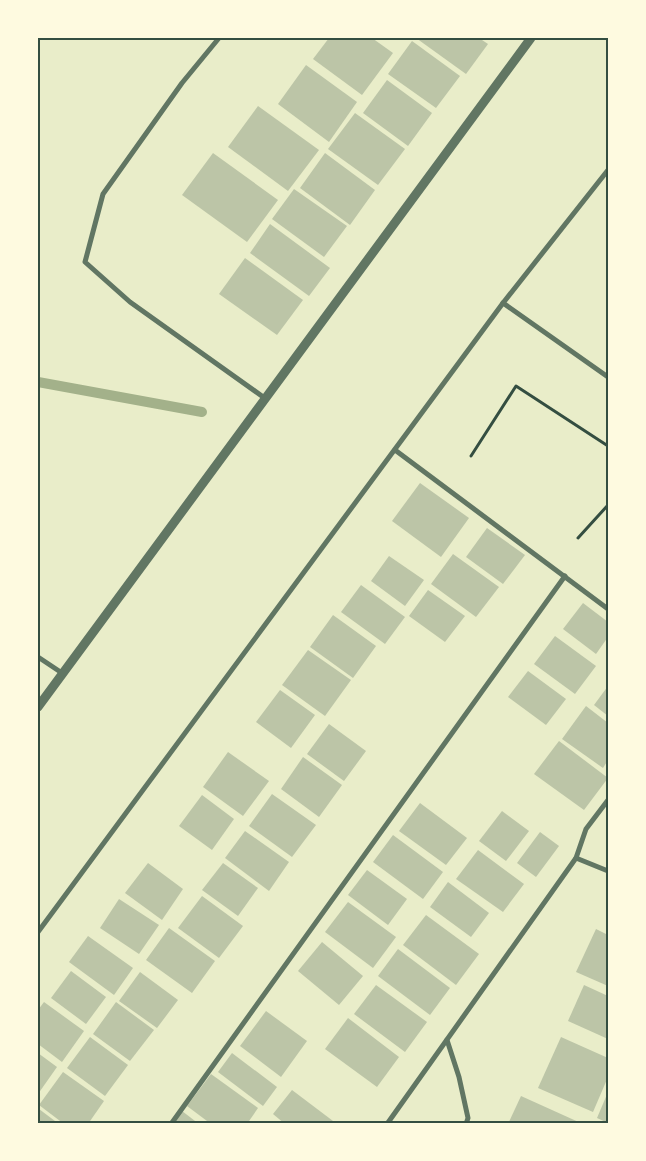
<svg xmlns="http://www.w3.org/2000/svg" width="646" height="1161" font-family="'Alegreya Sans',sans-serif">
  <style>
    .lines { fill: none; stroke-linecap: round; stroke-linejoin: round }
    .stream { stroke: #a3b18a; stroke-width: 10 }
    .building { fill: #bcc5a7 }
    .path { stroke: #344e41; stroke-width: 3 }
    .minor { stroke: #617663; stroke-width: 5 }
    .tertiary { stroke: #617663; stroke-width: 9 }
    .neatline { fill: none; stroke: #344e41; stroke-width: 2 }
  </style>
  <rect width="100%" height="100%" fill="#e9edc9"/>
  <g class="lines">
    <polyline class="stream" points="38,382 202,412"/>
  </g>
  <g class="building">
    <polygon points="329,38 372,38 393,53 362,95 313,59"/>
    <polygon points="416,38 479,38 488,44 466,74"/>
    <polygon points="412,41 460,76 436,108 388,74"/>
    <polygon points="306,65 357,102 329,142 278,104"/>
    <polygon points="387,80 432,113 408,146 363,113"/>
    <polygon points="258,106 319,150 288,191 228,147"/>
    <polygon points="355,113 405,149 378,185 328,149"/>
    <polygon points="213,153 278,200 247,242 182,195"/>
    <polygon points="325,153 375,190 350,225 300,188"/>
    <polygon points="294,189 347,226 324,257 272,219"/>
    <polygon points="270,224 330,268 309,296 250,253"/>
    <polygon points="245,258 303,300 277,335 219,294"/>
    <polygon points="420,483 469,518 441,557 392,521"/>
    <polygon points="487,528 525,555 503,584 466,557"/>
    <polygon points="453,554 499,587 476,617 431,584"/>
    <polygon points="389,556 424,580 405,606 371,581"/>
    <polygon points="361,585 405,617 385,644 341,612"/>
    <polygon points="428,590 465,616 445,642 409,616"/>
    <polygon points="583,603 608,622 608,637 596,654 563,629"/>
    <polygon points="333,615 376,646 353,678 310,647"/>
    <polygon points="555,636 596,666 575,694 534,664"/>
    <polygon points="308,650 351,680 325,716 282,685"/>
    <polygon points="528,671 566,699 546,725 508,697"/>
    <polygon points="608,686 608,716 594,705"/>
    <polygon points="280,690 315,715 291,748 256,722"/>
    <polygon points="586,706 608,723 608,760 603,768 562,739"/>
    <polygon points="329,724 366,751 344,781 307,754"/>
    <polygon points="559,741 608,778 584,810 534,774"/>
    <polygon points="228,752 269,781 243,816 203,787"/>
    <polygon points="303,757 342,785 319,817 281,789"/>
    <polygon points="272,794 316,825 292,857 249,826"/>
    <polygon points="202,795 234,819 212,850 179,826"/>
    <polygon points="420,803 467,838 446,865 399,831"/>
    <polygon points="502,811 529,831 506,861 479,841"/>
    <polygon points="245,831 289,862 269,891 225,858"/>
    <polygon points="540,832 559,846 536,877 517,863"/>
    <polygon points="393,835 443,872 423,899 373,862"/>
    <polygon points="478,850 524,884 503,912 456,879"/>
    <polygon points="148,863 183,889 162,920 125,893"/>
    <polygon points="223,863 258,888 238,916 202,890"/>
    <polygon points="367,870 407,899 388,925 348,895"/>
    <polygon points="448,882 489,913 471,937 430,907"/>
    <polygon points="202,896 243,926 219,958 178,928"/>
    <polygon points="119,899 159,925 139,954 100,928"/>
    <polygon points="348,902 396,937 373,968 325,932"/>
    <polygon points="426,915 479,954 456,985 403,945"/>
    <polygon points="169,928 215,961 192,993 146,960"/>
    <polygon points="596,929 608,935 608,986 576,972"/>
    <polygon points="88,936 133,968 114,995 69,962"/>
    <polygon points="322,942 363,976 339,1005 298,971"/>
    <polygon points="398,949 450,988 430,1015 378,976"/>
    <polygon points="71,971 106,997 86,1024 51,998"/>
    <polygon points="140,972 178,1000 157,1028 119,1001"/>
    <polygon points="376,985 427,1022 405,1052 354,1014"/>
    <polygon points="584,985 608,996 608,1039 568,1021"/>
    <polygon points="44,1002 84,1031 62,1062 38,1044 38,1010"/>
    <polygon points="116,1002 154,1030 130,1061 93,1034"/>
    <polygon points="266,1011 307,1041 281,1077 240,1046"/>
    <polygon points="348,1018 399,1057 377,1087 325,1049"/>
    <polygon points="90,1037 128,1065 105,1096 67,1068"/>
    <polygon points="561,1037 608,1058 608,1077 593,1112 538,1088"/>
    <polygon points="38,1053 57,1067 38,1094"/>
    <polygon points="232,1053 277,1087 263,1106 218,1072"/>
    <polygon points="63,1072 104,1101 88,1124 64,1124 39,1105"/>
    <polygon points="211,1074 258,1108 247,1124 211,1124 187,1106"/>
    <polygon points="292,1090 337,1124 285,1124 273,1114"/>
    <polygon points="608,1092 608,1123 597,1118"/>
    <polygon points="521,1096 583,1124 508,1124"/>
    <polygon points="39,1109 59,1124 38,1124"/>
    <polygon points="182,1111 199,1124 172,1124"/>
  </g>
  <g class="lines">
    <g class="path">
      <polyline points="471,456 516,386 608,446"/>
      <polyline points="578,538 608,505"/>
    </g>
    <g class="minor">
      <polyline points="219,38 182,83 103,194 85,262 130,302 266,399"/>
      <polyline points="503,303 608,377"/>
      <polyline points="395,450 608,609"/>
      <polyline points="38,657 62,673"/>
      <polyline points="576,858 608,871"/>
      <polyline points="38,932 503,303 608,170"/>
      <polyline points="447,1040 459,1077 468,1118 466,1124"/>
      <polyline points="171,1124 565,576"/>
      <polyline points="387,1124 576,858 586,829 608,800"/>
    </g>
    <polyline class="tertiary" points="38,707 531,38"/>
  </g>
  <rect width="646" height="1161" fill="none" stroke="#fefae0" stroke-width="78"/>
  <rect x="39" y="39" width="568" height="1083" class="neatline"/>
</svg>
